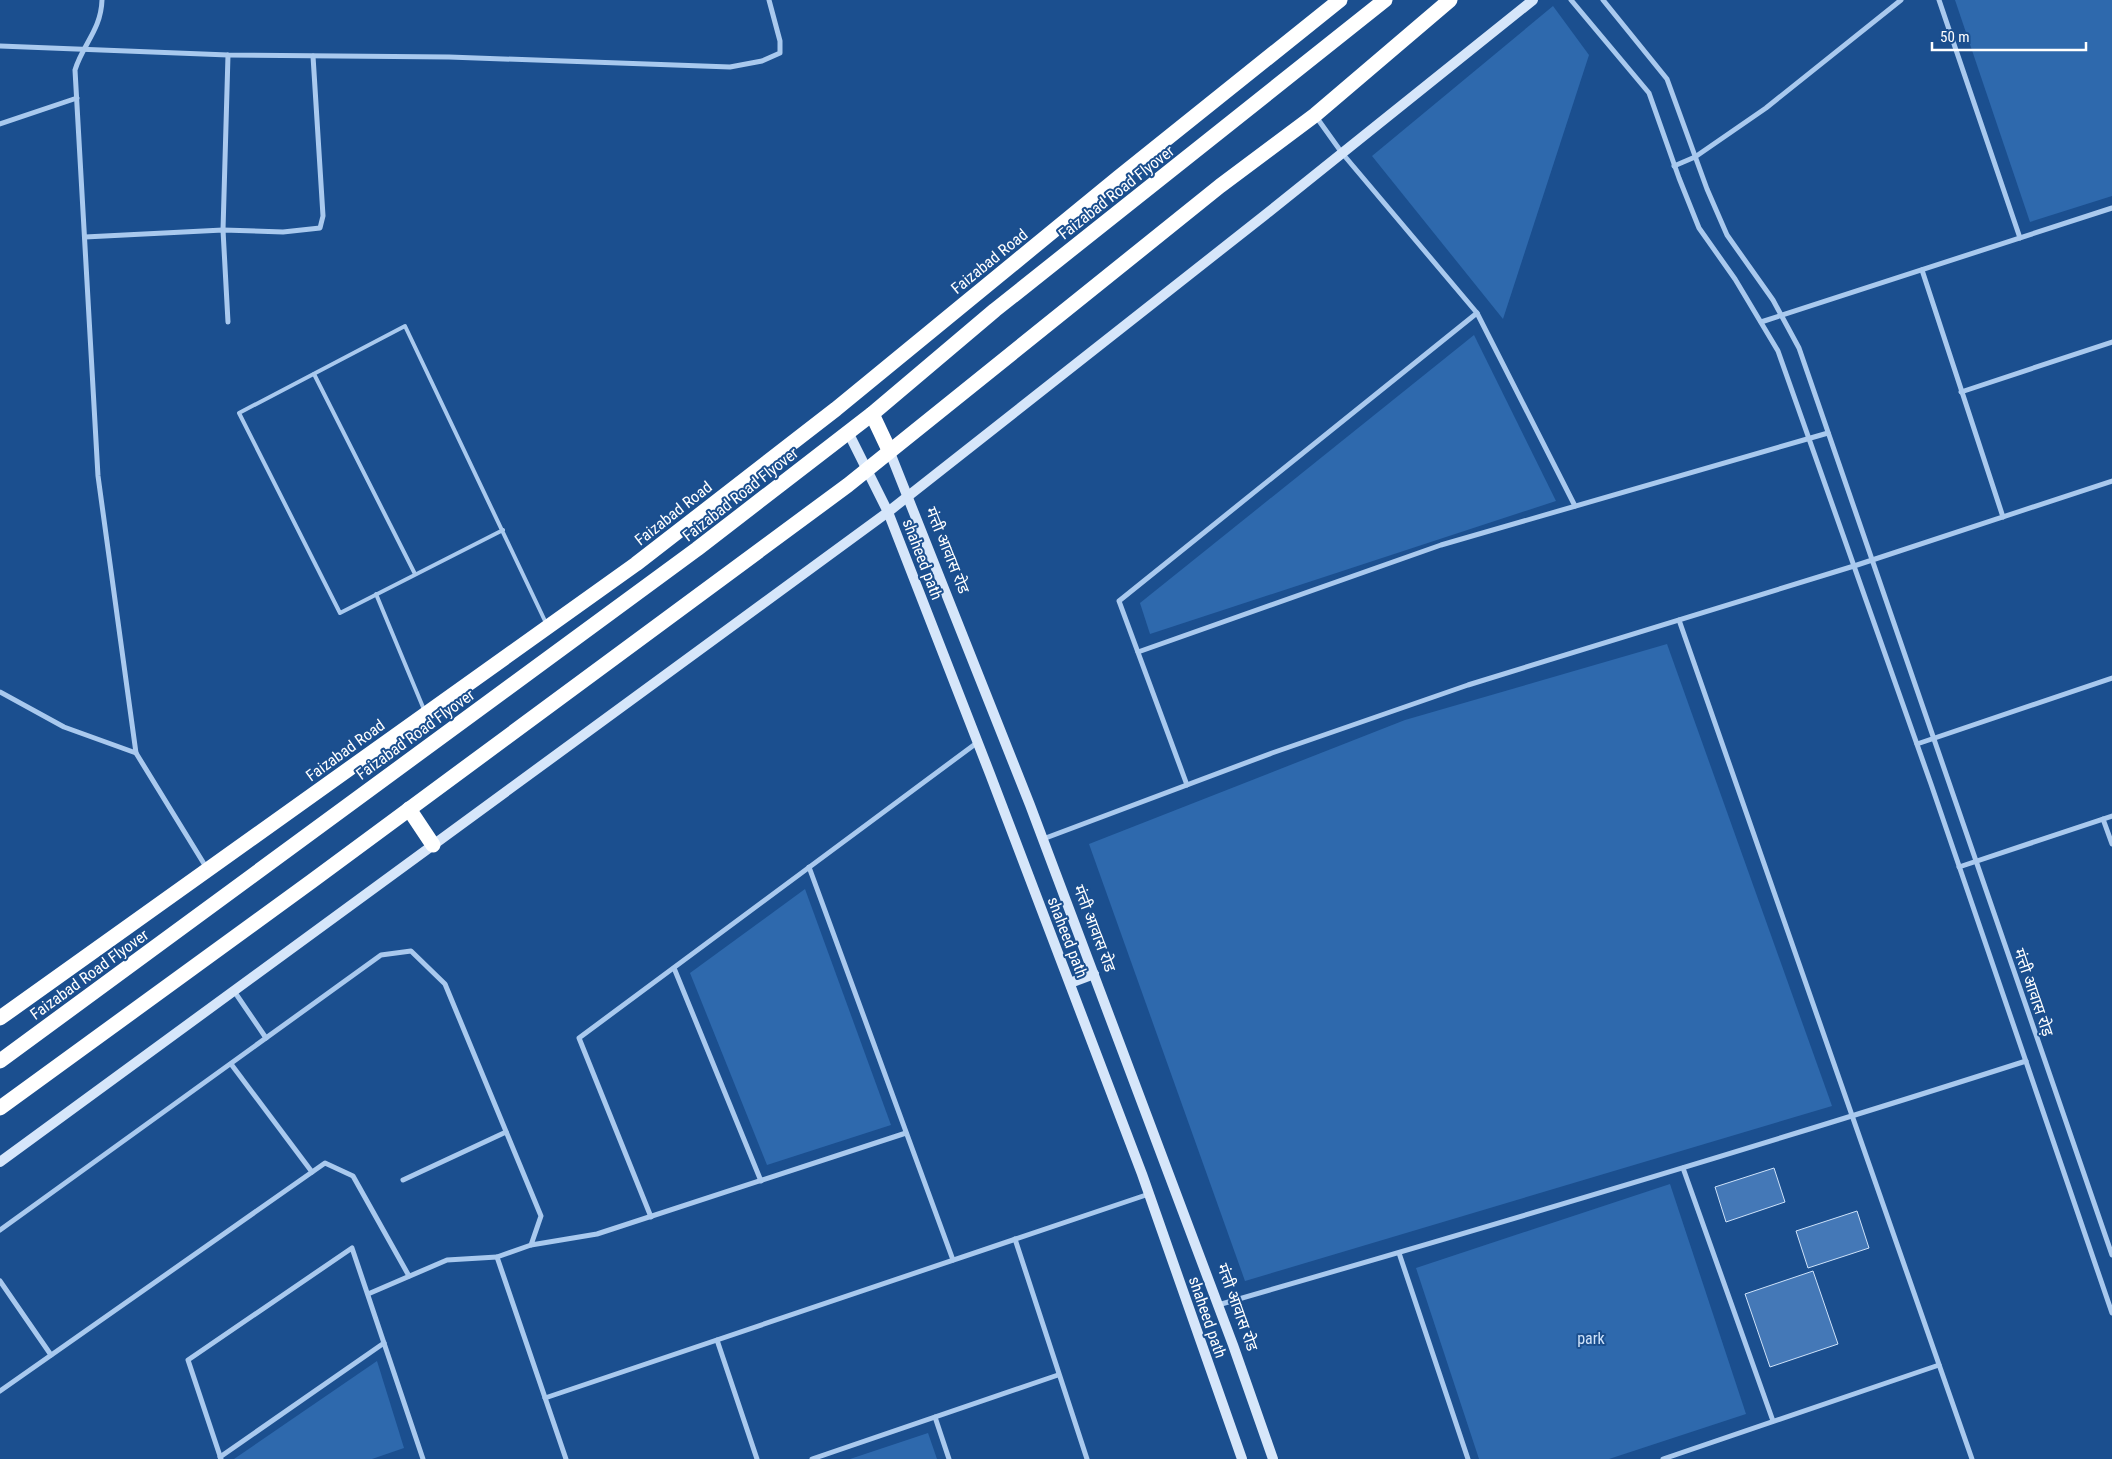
<svg xmlns="http://www.w3.org/2000/svg" width="2112" height="1459" font-family="'Roboto Condensed','Noto Sans Devanagari',sans-serif">
  <style>
    .green { fill: #2e69ad }
    .building { fill: #4478b7; stroke: #cfe3fa }
    .lines { fill: none; stroke-linecap: round; stroke-linejoin: round }
    .lane { stroke: #a9c9ee; stroke-width: 4 }
    .street { stroke: #a9c9ee; stroke-width: 5 }
    .secondary { stroke: #d6e6fa; stroke-width: 10 }
    .highway { stroke: #fff; stroke-width: 15 }
    .labels { text-anchor: middle; stroke-width: 4; stroke-linejoin: round; paint-order: stroke }
    .street-label { font-size: 16px; fill: #fff; stroke: #1b4f8f }
    .park-label { font-size: 16px; fill: #cfe3fa; stroke: #1b4f8f }
  </style>
  <rect width="100%" height="100%" fill="#1b4f8f"/>
  <g class="green">
    <polygon points="1955,0 2112,0 2112,196 2030,222"/>
    <polygon points="1553,6 1589,55 1503,319 1372,156"/>
    <polygon points="1474,335 1556,501 1150,634 1140,603"/>
    <polygon points="1667,644 1832,1106 1245,1281 1089,844 1405,720"/>
    <polygon points="805,889 891,1125 767,1165 690,973"/>
    <polygon points="1670,1184 1746,1414 1609,1459 1479,1459 1416,1268"/>
    <polygon points="377,1361 404,1448 372,1459 234,1459"/>
    <polygon points="928,1433 937,1459 850,1459"/>
  </g>
  <g class="building">
    <polygon points="1774,1168 1785,1202 1726,1222 1715,1187"/>
    <polygon points="1857,1211 1869,1248 1808,1268 1796,1231"/>
    <polygon points="1813,1271 1838,1344 1770,1367 1745,1294"/>
  </g>
  <g class="lines">
    <g class="lane">
      <polyline points="314,374 415,574"/>
      <polyline points="503,530 340,613 239,413 405,326 546,623"/>
      <polyline points="376,594 425,712"/>
    </g>
    <g class="street">
      <path d="M102,0C101,30 83,44 75,70L98,476L136,753L206,867"/>
      <polyline points="1571,0 1649,93 1679,178 1699,228 1735,279 1778,351 1931,784 2112,1313"/>
      <polyline points="1603,0 1667,79 1707,189 1727,235 1773,300 1799,348 2112,1255"/>
      <polyline points="1939,0 2020,238"/>
      <polyline points="0,46 228,55 449,57 730,67 762,61 780,53 780,41 769,0"/>
      <polyline points="1317,118 1342,153 1477,313 1575,506"/>
      <polyline points="0,124 77,98"/>
      <polyline points="1674,166 1695,157 1766,108 1901,0"/>
      <polyline points="85,237 223,230 283,232 320,228 323,216 313,56"/>
      <polyline points="1922,270 2003,517"/>
      <polyline points="228,322 223,230 228,55"/>
      <polyline points="1761,322 2112,208"/>
      <polyline points="1961,392 2112,342"/>
      <polyline points="1679,620 1972,1459"/>
      <polyline points="1138,652 1441,545 1828,433"/>
      <polyline points="0,692 64,727 136,753"/>
      <polyline points="1917,744 2112,678"/>
      <polyline points="1187,785 1119,601 1477,313"/>
      <polyline points="2103,819 2112,844"/>
      <polyline points="1043,839 1272,753 1468,685 1854,566 2112,481"/>
      <polyline points="809,867 953,1260"/>
      <polyline points="1959,867 2112,816"/>
      <polyline points="674,968 761,1181"/>
      <polyline points="234,991 266,1038"/>
      <polyline points="231,1064 312,1172"/>
      <polyline points="1683,1168 1773,1421"/>
      <polyline points="403,1180 506,1132"/>
      <polyline points="651,1217 579,1038 978,742"/>
      <polyline points="0,1230 381,955 411,951 445,984 541,1216 531,1245"/>
      <polyline points="1015,1239 1087,1459"/>
      <polyline points="1399,1253 1468,1459"/>
      <polyline points="497,1257 566,1459"/>
      <polyline points="0,1281 51,1355"/>
      <polyline points="368,1294 447,1260 497,1257 531,1245 597,1234 906,1133"/>
      <path d="M1218,1305C1488,1227 1758,1147 2026,1061"/>
      <polyline points="717,1340 757,1459"/>
      <polyline points="0,1391 325,1163 353,1176 409,1276"/>
      <polyline points="545,1398 1149,1194"/>
      <polyline points="935,1417 949,1459"/>
      <polyline points="220,1457 384,1343"/>
      <polyline points="221,1459 188,1360 352,1248 423,1459"/>
      <polyline points="812,1459 1058,1375"/>
      <polyline points="1663,1459 1939,1365"/>
    </g>
    <g class="secondary">
      <polyline points="848,432 888,512 990,774 1142,1174 1242,1459"/>
      <polyline points="889,450 1030,805 1233,1345 1273,1459"/>
      <polyline points="1070,983 1094,974"/>
      <polyline points="0,1162 888,512 1265,215 1533,0"/>
    </g>
    <g class="highway">
      <polyline points="872,414 889,450"/>
      <polyline points="409,809 433,845"/>
      <polyline points="0,1018 636,564 836,409 1119,177 1340,0"/>
      <polyline points="0,1061 697,549 872,414 995,310 1385,0"/>
      <polyline points="0,1108 312,881 848,485 1220,186 1315,115 1450,0"/>
    </g>
  </g>
  <g class="labels">
    <g class="street-label">
      <text transform="translate(1116 192) rotate(-38)" y="6">Faizabad Road Flyover</text>
      <text transform="translate(989 261) rotate(-39)" y="6">Faizabad Road</text>
      <text transform="translate(740 494) rotate(-38)" y="6">Faizabad Road Flyover</text>
      <text transform="translate(673 513) rotate(-38)" y="6">Faizabad Road</text>
      <text transform="translate(948 550) rotate(68)" y="6">मंत्ती आवास रोड</text>
      <text transform="translate(923 559) rotate(69)" y="6">shaheed path</text>
      <text transform="translate(415 734) rotate(-36)" y="6">Faizabad Road Flyover</text>
      <text transform="translate(345 750) rotate(-36)" y="6">Faizabad Road</text>
      <text transform="translate(1095 928) rotate(69)" y="6">मंत्ती आवास रोड</text>
      <text transform="translate(1068 937) rotate(69)" y="6">shaheed path</text>
      <text transform="translate(89 974) rotate(-36)" y="6">Faizabad Road Flyover</text>
      <text transform="translate(2034 992) rotate(71)" y="6">मंत्ती आवास रोड़</text>
      <text transform="translate(1238 1307) rotate(70)" y="6">मंत्ती आवास रोड</text>
      <text transform="translate(1208 1317) rotate(71)" y="6">shaheed path</text>
    </g>
    <g class="park-label">
      <text x="1591" y="1344">park</text>
    </g>
  </g>
  <path d="M1932 42v8h154v-8" fill="none" stroke="#ffffff" stroke-width="2.5"/>
  <text x="1940" y="42" font-size="15" fill="#ffffff" stroke="#1b4f8f" stroke-width="4" paint-order="stroke">50 m</text>
</svg>
